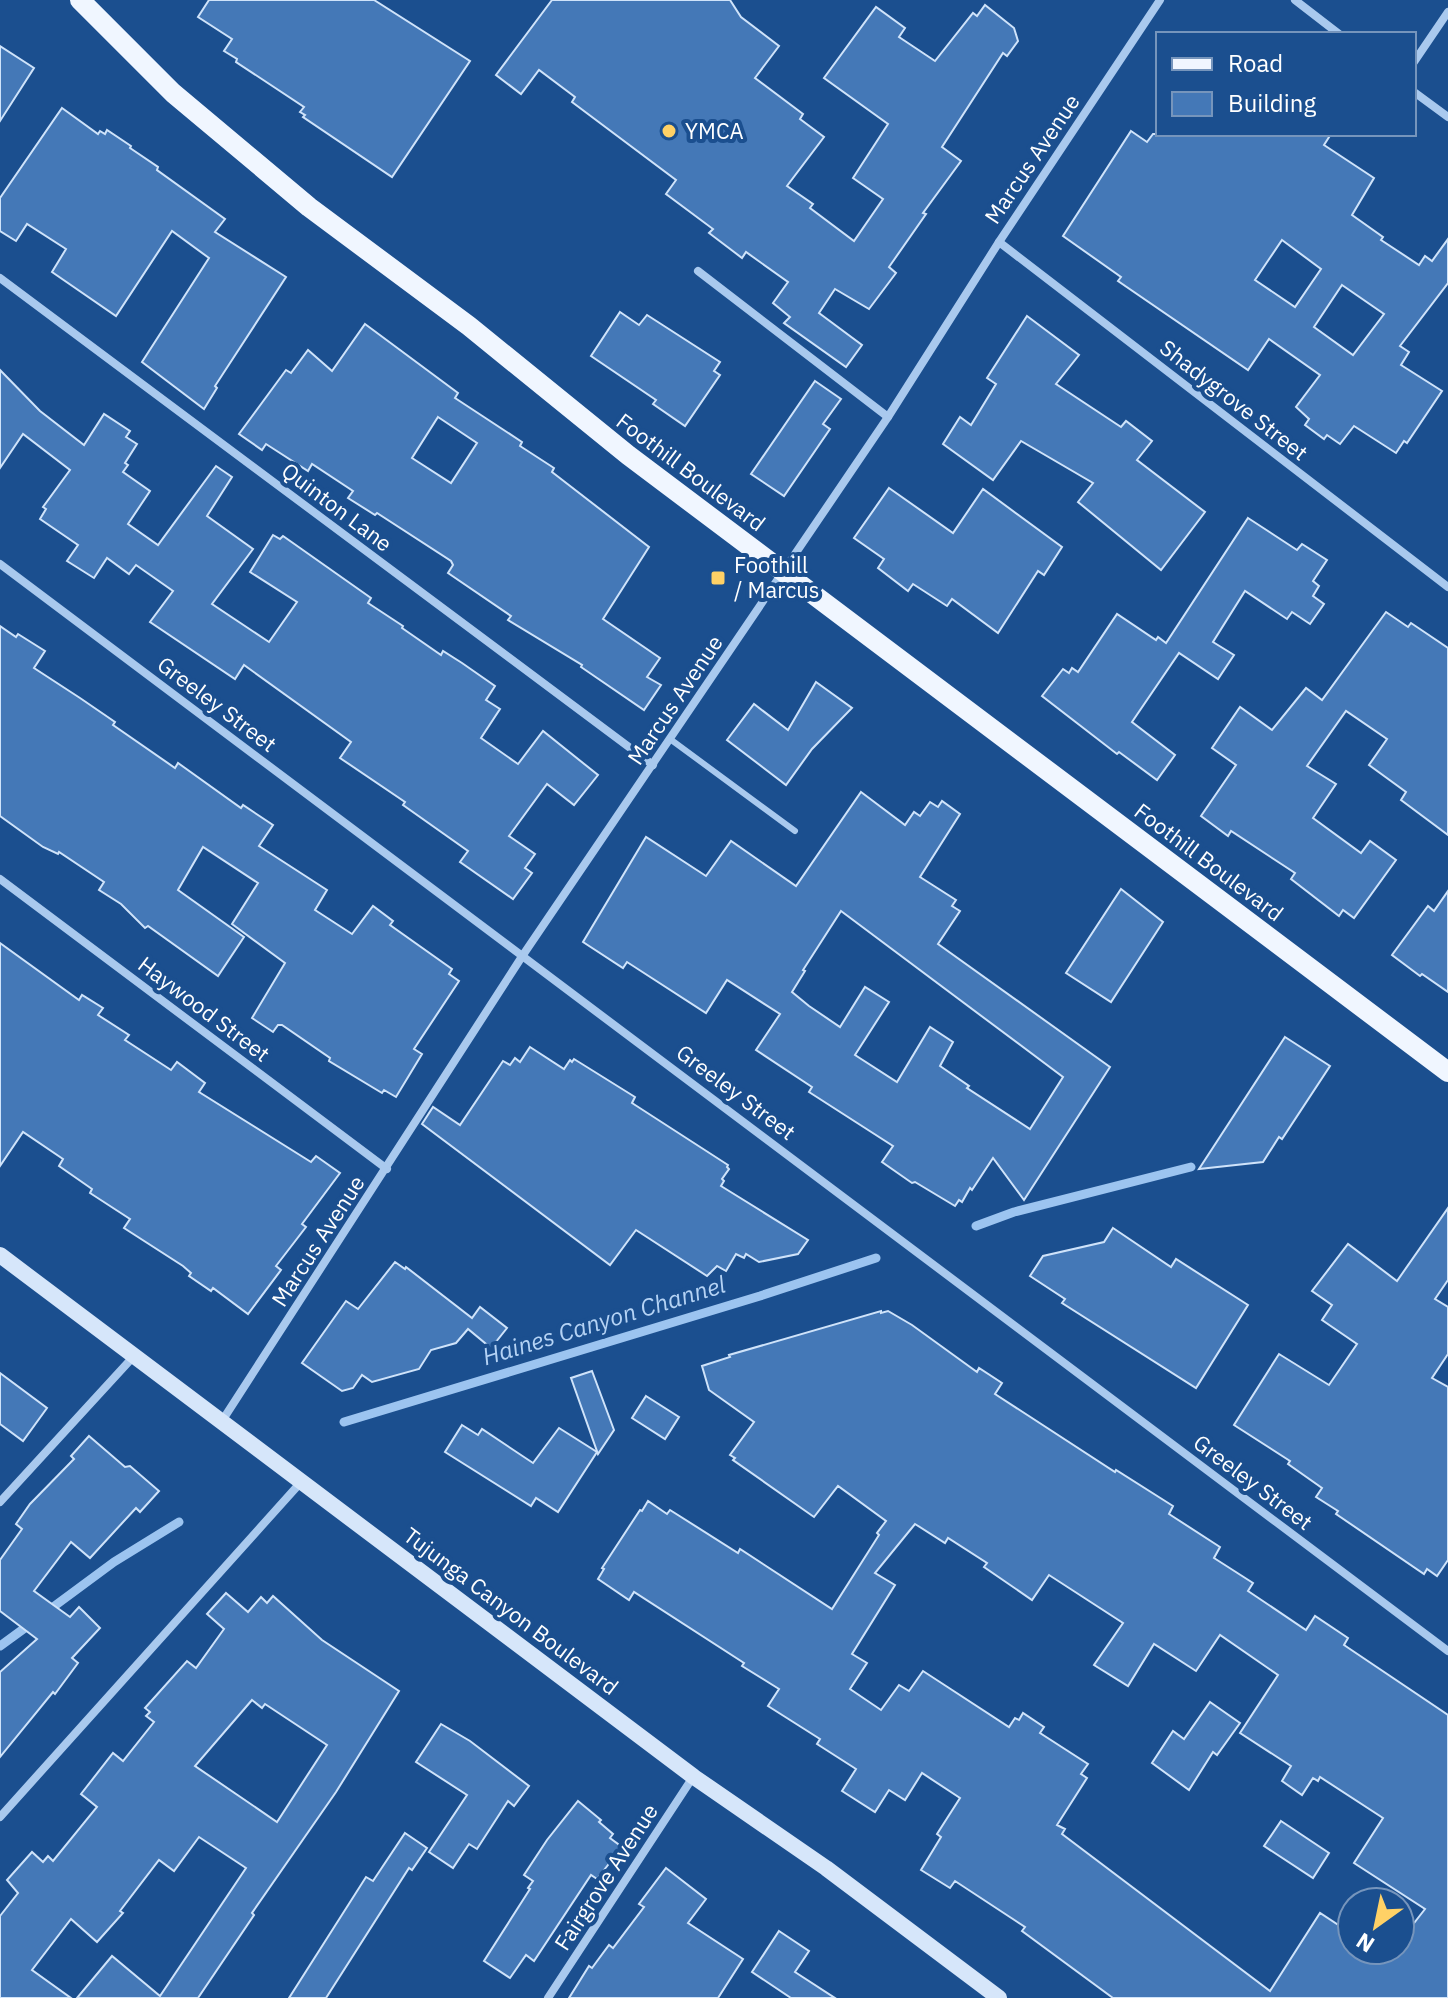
<svg xmlns="http://www.w3.org/2000/svg" width="1448" height="1998" font-family="'IBM Plex Sans',sans-serif">
  <style>
    .lines { fill: none; stroke-linecap: round; stroke-linejoin: round }
    .stream { stroke: #9cc4f0; stroke-width: 9 }
    .building { fill: #4478b7; stroke: #cfe3fa; stroke-width: 2; fill-rule: evenodd }
    .lane { stroke: #a9c9ee; stroke-width: 6 }
    .street { stroke: #a9c9ee; stroke-width: 8 }
    .secondary { stroke: #d6e6fa; stroke-width: 16 }
    .primary { stroke: #f0f6ff; stroke-width: 20 }
    .poi-dot { fill: #ffd166; stroke: #1b4f8f; stroke-width: 3 }
    .labels { text-anchor: middle; stroke-width: 8; stroke-linejoin: round; paint-order: stroke }
    .poi-label { font-size: 22px; fill: #fff; stroke: #1b4f8f; text-anchor: start }
    .street-label { font-size: 22px; fill: #fff; stroke: #1b4f8f }
    .water-label { font-size: 24px; font-style: italic; fill: #b5d3f5; stroke: #1b4f8f }
  </style>
  <rect width="100%" height="100%" fill="#1b4f8f"/>
  <g class="lines">
    <g class="stream">
      <polyline points="976,1226 1014,1212 1191,1167"/>
      <polyline points="344,1422 760,1296 876,1258"/>
      <polyline points="45,1613 114,1562 179,1522"/>
      <polyline points="0,1646 33,1622"/>
    </g>
  </g>
  <g class="building">
    <polygon points="209,0 374,0 470,61 392,177 303,117 305,115 300,112 304,107 236,62 237,59 224,51 232,39 198,17"/>
    <polygon points="552,0 730,0 741,17 779,46 755,78 803,114 800,119 824,137 787,186 813,204 810,208 854,241 883,199 853,178 888,124 824,78 876,7 905,28 899,37 935,61 973,13 977,16 985,5 1014,28 1018,41 1007,56 1003,53 942,147 961,161 923,213 926,214 889,267 896,273 869,309 835,289 819,313 862,345 846,367 784,323 790,317 773,303 788,282 746,252 742,258 709,233 713,229 666,194 676,180 572,102 575,97 539,70 521,94 496,75"/>
    <polygon points="0,46 34,68 0,121"/>
    <polygon points="62,108 98,134 100,131 105,134 107,130 131,146 130,148 158,167 157,170 225,219 215,232 286,277 215,386 217,388 204,409 142,362 209,258 172,231 116,316 52,272 66,249 27,224 16,241 0,231 0,198"/>
    <path d="M1131,131L1147,142L1153,134H1331L1324,145L1374,178L1352,215L1383,237L1381,240L1419,265L1425,256L1432,261L1448,239V283L1400,346L1409,352L1401,365L1442,391L1407,443L1404,441L1396,453L1354,426L1340,444L1327,435L1324,439L1305,425L1309,419L1296,407L1320,375L1269,339L1248,370L1118,281L1121,277L1063,236ZM1282,240L1321,269L1295,307L1255,280ZM1342,285L1384,314L1353,355L1314,327Z"/>
    <polygon points="620,312 639,325 647,315 720,362 714,371 720,375 685,426 653,404 656,400 591,356"/>
    <polygon points="1027,316 1079,355 1056,384 1121,427 1126,421 1152,441 1137,460 1205,512 1161,570 1078,502 1093,483 1021,441 993,480 943,444 960,417 971,425 996,384 987,378"/>
    <path d="M365,324L458,393L455,398L522,442L520,446L554,468L552,472L649,547L603,619L660,658L647,677L661,685L644,710L581,667L582,665L508,620L511,616L448,573L453,565L451,561L377,513L375,515L348,498L353,491L312,464L308,471L266,444L262,450L239,434L286,370L291,373L308,350L332,371ZM438,417L477,443L451,483L412,458Z"/>
    <polygon points="0,370 40,411 84,445 104,414 130,431 126,437 137,444 125,463 128,465 123,472 150,491 128,524 158,545 216,466 232,477 207,516 253,549 212,604 269,642 297,602 250,572 273,535 280,539 283,536 371,598 368,603 403,626 402,628 441,655 443,651 462,663 495,686 486,700 500,709 481,738 518,764 543,731 598,775 574,805 547,784 509,836 535,854 525,868 532,873 513,899 460,862 468,851 403,805 405,802 340,758 351,742 244,665 235,679 150,622 173,591 136,565 129,574 107,558 94,578 67,561 78,545 40,519 46,509 43,507 70,470 23,434 0,468"/>
    <polygon points="815,381 841,399 823,424 830,429 784,496 751,474"/>
    <polygon points="889,488 953,533 983,489 1062,547 1044,575 1038,571 998,633 952,599 947,606 913,584 908,591 878,568 884,559 854,538"/>
    <polygon points="1248,518 1297,550 1302,544 1327,560 1313,581 1319,586 1313,596 1324,604 1310,624 1292,612 1287,619 1245,591 1213,642 1234,655 1218,679 1179,653 1132,722 1175,755 1157,780 1119,752 1117,754 1042,696 1063,669 1069,673 1072,668 1078,672 1117,614 1156,640 1158,637 1166,643"/>
    <polygon points="1386,612 1408,627 1411,623 1448,648 1448,835 1401,800 1406,792 1369,765 1387,739 1346,711 1307,766 1336,784 1313,818 1361,853 1370,841 1396,860 1354,918 1343,910 1339,916 1291,879 1295,873 1231,831 1228,836 1201,816 1236,765 1212,748 1240,707 1272,730 1306,688 1322,700"/>
    <polygon points="0,626 16,637 18,634 45,651 34,668 80,698 115,722 113,725 175,768 178,763 241,808 243,805 273,825 259,846 327,890 315,910 352,934 373,906 393,921 390,925 452,969 449,974 459,981 414,1049 422,1054 396,1097 384,1090 382,1093 329,1061 330,1058 282,1025 278,1025 273,1032 252,1018 285,963 232,924 258,883 203,847 178,890 244,937 218,976 148,926 145,928 121,904 99,890 104,882 59,852 58,854 43,847 0,816"/>
    <polygon points="816,682 852,708 812,749 786,785 727,740 754,704 788,730"/>
    <path d="M861,792L905,825L914,812L920,816L930,802L938,807L942,801L960,814L920,877L956,900L952,906L960,911L938,944L1110,1067L1024,1200L993,1158L972,1190L970,1188L962,1202L959,1200L955,1206L915,1182L912,1183L882,1162L893,1146L809,1092L812,1087L756,1050L780,1014L727,980L706,1013L627,962L623,968L583,942L646,837L706,876L731,841L796,886ZM841,911L1063,1077L1030,1129L967,1088L969,1086L940,1066L953,1042L930,1027L897,1082L855,1055L889,1002L865,987L840,1027L809,1006L792,992L805,971L803,970Z"/>
    <polygon points="1121,889 1163,922 1111,1002 1066,973"/>
    <polygon points="1448,891 1448,992 1422,974 1420,976 1392,955 1428,906 1434,911"/>
    <polygon points="0,943 79,1000 82,995 103,1008 98,1015 129,1035 125,1040 171,1070 177,1062 205,1083 199,1092 311,1162 316,1156 340,1173 302,1224 306,1227 276,1266 281,1270 248,1314 213,1288 211,1291 189,1276 191,1273 183,1266 124,1228 130,1219 90,1193 92,1189 59,1166 63,1159 23,1132 0,1166"/>
    <polygon points="1285,1037 1330,1066 1282,1139 1279,1137 1263,1162 1199,1169"/>
    <polygon points="530,1047 564,1069 570,1060 572,1062 574,1059 635,1097 632,1103 728,1165 727,1167 729,1169 722,1179 724,1181 721,1186 808,1240 798,1254 759,1262 746,1254 744,1258 736,1254 726,1271 717,1266 707,1276 636,1230 610,1265 422,1124 433,1107 460,1125 503,1061 510,1065 515,1058 520,1062"/>
    <polygon points="1448,1208 1448,1280 1435,1299 1448,1307 1448,1354 1432,1378 1448,1387 1448,1560 1437,1576 1427,1569 1424,1574 1336,1514 1338,1511 1316,1497 1322,1488 1288,1464 1290,1461 1234,1425 1279,1354 1329,1385 1357,1344 1322,1320 1332,1305 1312,1291 1348,1244 1397,1281"/>
    <polygon points="1113,1228 1171,1267 1176,1259 1248,1305 1196,1388 1062,1303 1065,1299 1030,1276 1043,1256 1104,1242"/>
    <polygon points="395,1262 405,1269 406,1267 472,1318 480,1307 507,1328 491,1348 468,1329 456,1343 431,1350 419,1369 372,1382 362,1375 353,1388 342,1391 302,1363 346,1301 358,1309"/>
    <path d="M881,1311V1313L888,1311L912,1325L977,1372L979,1368L1002,1383L995,1394L1115,1472L1116,1470L1173,1506L1169,1514L1220,1547L1214,1558L1253,1583L1248,1591L1306,1630L1315,1616L1348,1638L1344,1645L1448,1715V1998H1113L1022,1931L1025,1927L955,1881L950,1888L921,1870L941,1837L937,1834L960,1798L922,1773L905,1800L889,1790L875,1812L842,1791L856,1769L817,1744L820,1739L768,1706L779,1689L742,1666L744,1663L634,1592L629,1600L598,1579L604,1569L602,1568L640,1510L642,1511L648,1501L667,1514L670,1510L738,1553L740,1549L832,1609L879,1535L877,1533L886,1521L838,1486L814,1517L733,1460L735,1458L730,1455L754,1422L709,1390L702,1366L730,1357L729,1355ZM915,1524L945,1543L948,1538L987,1563L984,1567L1032,1600L1049,1575L1123,1623L1094,1665L1128,1686L1154,1644L1196,1671L1220,1635L1278,1675L1240,1733L1291,1766L1282,1781L1302,1795L1313,1778L1318,1781L1320,1777L1383,1818L1354,1863L1425,1909L1400,1941V1950H1393L1385,1960L1370,1950H1352V1934L1320,1913L1270,1991L1062,1834L1065,1829L1057,1825L1087,1778L1081,1774L1088,1764L1040,1733L1044,1727L1023,1713L1019,1720L1015,1718L1009,1727L923,1671L909,1691L899,1685L881,1710L850,1689L867,1663L852,1654L895,1585L875,1573Z"/>
    <polygon points="592,1371 614,1430 598,1454 571,1378"/>
    <polygon points="0,1373 47,1408 23,1441 0,1424"/>
    <polygon points="646,1396 679,1417 665,1439 632,1418"/>
    <polygon points="462,1425 478,1435 482,1429 533,1463 559,1428 597,1452 558,1512 536,1498 531,1506 445,1452"/>
    <polygon points="89,1436 125,1467 130,1466 159,1491 140,1512 136,1508 90,1558 71,1542 34,1591 70,1617 79,1607 100,1628 72,1658 78,1663 55,1694 53,1692 0,1757 0,1672 37,1639 0,1611 0,1560 22,1529 16,1524 30,1504 74,1459 71,1456"/>
    <path d="M226,1593L248,1612L261,1597L267,1603L273,1596L322,1640L399,1691L336,1792L252,1913L254,1915L198,1998H77L112,1956L160,1996L246,1868L199,1837L174,1871L159,1860L120,1911L123,1913L97,1942L71,1919L32,1970L71,1998H0V1916L18,1893L7,1880L32,1852L43,1862L48,1856L53,1861L97,1807L81,1794L113,1753L123,1761L154,1722L146,1716L150,1712L145,1708L187,1661L196,1668L224,1629L207,1614ZM252,1700L262,1708L265,1704L327,1745L277,1822L195,1766Z"/>
    <polygon points="1210,1702 1240,1723 1217,1755 1213,1752 1189,1790 1152,1763 1173,1731 1184,1739"/>
    <polygon points="441,1724 470,1741 529,1786 514,1806 508,1801 477,1849 469,1844 453,1868 429,1852 467,1795 416,1762"/>
    <polygon points="578,1801 601,1820 599,1822 613,1834 610,1838 622,1847 597,1879 591,1875 534,1961 526,1955 510,1978 484,1961 530,1889 528,1888 533,1881 524,1875 547,1840"/>
    <polygon points="1281,1821 1329,1853 1313,1878 1264,1846"/>
    <polygon points="405,1833 427,1848 412,1870 409,1868 326,1998 289,1998 366,1877 373,1881"/>
    <polygon points="666,1868 706,1899 688,1923 743,1959 718,1998 569,1998 589,1966 592,1968 609,1945 613,1948 644,1907 639,1904"/>
    <polygon points="779,1931 809,1951 795,1972 835,1998 791,1998 752,1972"/>
  </g>
  <g class="lines">
    <polyline class="lane" points="670,739 795,831"/>
    <g class="street">
      <polyline points="1295,0 1339,34"/>
      <polyline points="1414,62 1448,12"/>
      <polyline points="1414,92 1448,117"/>
      <polyline points="999,242 1448,587"/>
      <polyline points="698,271 888,417"/>
      <polyline points="0,278 653,765"/>
      <polyline points="0,564 1448,1651"/>
      <polyline points="0,879 387,1169"/>
      <polyline points="222,1421 523,955 888,417 999,242 1160,0"/>
      <polyline points="0,1502 134,1356"/>
      <polyline points="0,1817 302,1481"/>
      <polyline points="548,1998 693,1777"/>
    </g>
    <polyline class="secondary" points="0,1255 694,1777 826,1868 999,1998"/>
    <polyline class="primary" points="80,0 173,93 309,207 469,326 628,455 1448,1072"/>
  </g>
  <g class="poi-dot">
    <circle cx="669" cy="131" r="8"/>
    <rect x="710" y="570" width="16" height="16" rx="4"/>
  </g>
  <g class="labels">
    <g class="poi-label">
      <text x="685" y="139">YMCA</text>
      <text x="734" y="573">Foothill<tspan x="734" dy="25">/ Marcus</tspan></text>
    </g>
    <g class="street-label">
      <text transform="translate(1032 159) rotate(-56)" y="8">Marcus Avenue</text>
      <text transform="translate(1234 400) rotate(38)" y="8">Shadygrove Street</text>
      <text transform="translate(691 472) rotate(37)" y="8">Foothill Boulevard</text>
      <text transform="translate(337 507) rotate(37)" y="8">Quinton Lane</text>
      <text transform="translate(675 700) rotate(-56)" y="8">Marcus Avenue</text>
      <text transform="translate(217 704) rotate(37)" y="8">Greeley Street</text>
      <text transform="translate(1209 862) rotate(37)" y="8">Foothill Boulevard</text>
      <text transform="translate(204 1009) rotate(37)" y="8">Haywood Street</text>
      <text transform="translate(736 1092) rotate(37)" y="8">Greeley Street</text>
      <text transform="translate(318 1241) rotate(-57)" y="8">Marcus Avenue</text>
      <text transform="translate(1253 1482) rotate(37)" y="8">Greeley Street</text>
      <text transform="translate(511 1611) rotate(37)" y="8">Tujunga Canyon Boulevard</text>
      <text transform="translate(606 1877) rotate(-57)" y="8">Fairgrove Avenue</text>
    </g>
    <g class="water-label">
      <text transform="translate(604 1321) rotate(-17)" y="8">Haines Canyon Channel</text>
    </g>
  </g>
  <rect x="1156" y="32" width="260" height="104" fill="#1b4f8f" stroke="#7695bc" stroke-width="2"/>
  <rect x="1172" y="58" width="40" height="12" fill="#f0f6ff" stroke="#7695bc" stroke-width="2"/>
  <text x="1228" y="72" font-size="24" fill="#ffffff">Road</text>
  <rect x="1172" y="92" width="40" height="24" fill="#4478b7" stroke="#7695bc" stroke-width="2"/>
  <text x="1228" y="112" font-size="24" fill="#ffffff">Building</text>
  <g transform="translate(1376 1926) rotate(213)"><circle r="38" fill="#1b4f8f" stroke="#7695bc" stroke-width="2"/>
  <path d="M0-6L14 30L0 20L-14 30Z" fill="#ffd166"/>
  <text y="-12" font-size="22" font-weight="bold" text-anchor="middle" fill="#ffffff">N</text>
  </g>
</svg>
